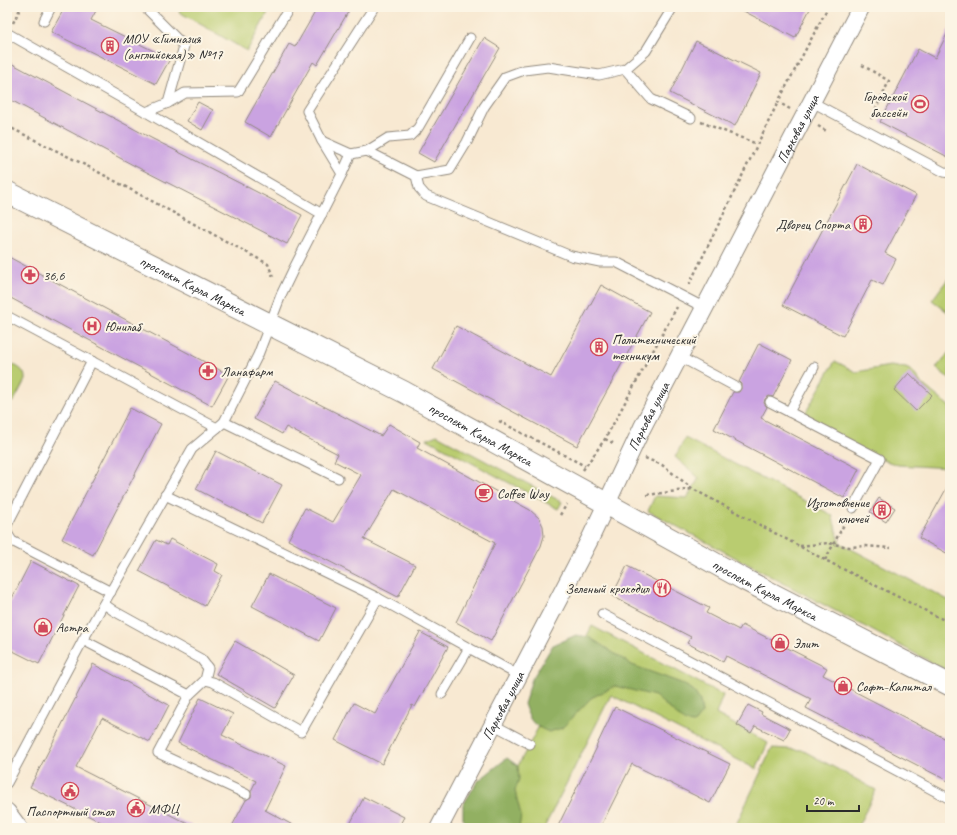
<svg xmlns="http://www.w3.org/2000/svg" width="957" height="835" font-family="Caveat,sans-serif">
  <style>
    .green { fill: #b9cc70; stroke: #727c4e }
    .forest { fill: #92b062; stroke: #5e6e46 }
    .building { fill: #caa3e1 }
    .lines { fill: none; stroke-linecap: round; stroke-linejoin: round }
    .service-casing { stroke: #928a7e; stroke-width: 11 }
    .minor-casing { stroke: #928a7e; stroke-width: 19 }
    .tertiary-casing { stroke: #928a7e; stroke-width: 23 }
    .path { stroke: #928a7e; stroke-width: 2.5; stroke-dasharray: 3 3; stroke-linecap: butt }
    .service { stroke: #fff; stroke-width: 9 }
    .minor { stroke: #fff; stroke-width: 17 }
    .tertiary { stroke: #fff; stroke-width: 21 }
    .labels { text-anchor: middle; stroke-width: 4; stroke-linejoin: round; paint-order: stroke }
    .poi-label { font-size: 14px; fill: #2b2b2b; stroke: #fcf5e5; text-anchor: start }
    .street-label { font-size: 14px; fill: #2b2b2b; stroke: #fcf5e5 }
  </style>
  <rect width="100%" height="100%" fill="#fcf5e5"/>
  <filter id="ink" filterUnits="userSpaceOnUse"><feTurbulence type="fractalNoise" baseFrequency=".025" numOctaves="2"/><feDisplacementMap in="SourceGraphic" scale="8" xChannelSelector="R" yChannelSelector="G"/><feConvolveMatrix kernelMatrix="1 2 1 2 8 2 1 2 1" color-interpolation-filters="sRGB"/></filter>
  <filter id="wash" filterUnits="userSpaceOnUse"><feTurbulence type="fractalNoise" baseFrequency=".012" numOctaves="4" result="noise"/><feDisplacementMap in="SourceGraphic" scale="16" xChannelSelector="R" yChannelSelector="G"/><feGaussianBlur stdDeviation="0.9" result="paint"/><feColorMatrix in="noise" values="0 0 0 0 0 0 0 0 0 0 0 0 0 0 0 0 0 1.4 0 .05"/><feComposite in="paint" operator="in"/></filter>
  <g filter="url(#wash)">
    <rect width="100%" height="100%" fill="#f8e9d2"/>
    <g class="green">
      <polygon points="181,7 271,7 247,51 179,12"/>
      <polygon points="950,276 950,314 932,300"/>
      <polygon points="950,351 950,379 936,368"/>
      <polygon points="835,361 856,372 890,366 906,368 912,371 921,383 950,407 950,468 898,465 880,459 802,419"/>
      <path d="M7,362C16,366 26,369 25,380L14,401L7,404Z"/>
      <polygon points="437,435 562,502 558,509 427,439"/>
      <polygon points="685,438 832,515 840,543 950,601 950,672 648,511 655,496 687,498 699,478 675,457"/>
      <polygon points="592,626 723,695 716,714 768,743 756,769 611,695 544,828 485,828"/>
      <polygon points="772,748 802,750 876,790 857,828 737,828 735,827"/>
    </g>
    <g class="forest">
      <path d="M576,635L589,637L632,665L681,683L693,690L700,701L702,713L694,723L685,722L655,696L615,686L591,698L562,728L549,732C532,725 530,721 524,704L532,679L553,645Z"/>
      <polygon points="507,758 518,766 519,779 515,791 521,815 519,828 467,828 463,818 463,805 477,782"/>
    </g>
    <g id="blocks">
      <g class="building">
        <polygon points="65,7 98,7 91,20 170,59 156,84 51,32"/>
        <polygon points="318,7 351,7 317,65 313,62 271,137 245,122 289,44 295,47"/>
        <polygon points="736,7 811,7 795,38"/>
        <polygon points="950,28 950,158 880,122 918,49 935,58"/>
        <polygon points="484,38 500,48 434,162 418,153"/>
        <polygon points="696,41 761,73 735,126 670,93"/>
        <polygon points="7,61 151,138 302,215 287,244 135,166 7,98"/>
        <polygon points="198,102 213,110 202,130 187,121"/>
        <polygon points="857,164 916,195 885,253 896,259 883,285 872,280 843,336 783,305"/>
        <polygon points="7,256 229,375 212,406 7,296"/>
        <polygon points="601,285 650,312 577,446 433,369 456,326 551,377"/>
        <polygon points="759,343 792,360 773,397 769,396 765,399 764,403 767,407 761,418 859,469 844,498 714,429 733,392 739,392 741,389 741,384 739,382"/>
        <polygon points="909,373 932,395 916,411 894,390"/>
        <polygon points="275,381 381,436 389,424 420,442 417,448 530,510 539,518 543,526 544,536 541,546 491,641 456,622 495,543 394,489 364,539 415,565 398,597 288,540 305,508 333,522 361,475 334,461 338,454 286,427 282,434 254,419"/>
        <polygon points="130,408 161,424 93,555 62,539"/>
        <polygon points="216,451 282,485 262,523 196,489"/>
        <polygon points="950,482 950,555 919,538"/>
        <polygon points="879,498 895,508 886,522 870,512"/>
        <polygon points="170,539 218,564 215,571 222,575 205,606 139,571 156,540 167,545"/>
        <polygon points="31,561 79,586 39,664 7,648 7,608"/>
        <polygon points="627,566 709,608 706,613 739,630 742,625 827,668 823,675 950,741 950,782 806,708 811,699 726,656 723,662 687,643 691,637 612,596"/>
        <polygon points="269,574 336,608 319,641 252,606"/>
        <polygon points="420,632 448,647 415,707 412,705 382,764 335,740 354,703 375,714"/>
        <polygon points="235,641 294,675 275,708 216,674"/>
        <polygon points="93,664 169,705 150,742 102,718 76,767 196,828 113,828 30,787"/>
        <polygon points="200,698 233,714 222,735 286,766 265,810 298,828 231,828 246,800 251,797 251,791 256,781 178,743"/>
        <polygon points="748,705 762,712 761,714 790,729 784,740 755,726 751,733 737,725"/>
        <polygon points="615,707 730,764 710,803 632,764 600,828 557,828 597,747 596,747"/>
        <polygon points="364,797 404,817 398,828 348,828"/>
      </g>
    </g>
  </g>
  <g filter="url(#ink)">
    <use href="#blocks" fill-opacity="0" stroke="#928a7e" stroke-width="1"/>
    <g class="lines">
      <defs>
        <g id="service">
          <polyline points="145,7 184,46 168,103"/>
          <polyline points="44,21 51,7"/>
          <polyline points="7,33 146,112 322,214"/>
          <polyline points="625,69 651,99 691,118"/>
          <polyline points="812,102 944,172 950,173"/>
          <path d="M146,112L168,103L185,93L238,92C256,64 272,35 290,7"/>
          <polyline points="322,141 351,154"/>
          <polyline points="367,151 416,176 419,188 426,196 571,256 600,262 616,262 705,308"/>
          <polyline points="342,174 351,154 367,151 388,138 410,136 418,128 470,38"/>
          <polyline points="416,176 450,170 467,142 484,107 505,77 524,70 548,67 599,75 625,69 646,51 673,7"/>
          <polyline points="7,316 217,428"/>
          <polyline points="680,357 736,387"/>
          <polyline points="770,402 880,459 853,508"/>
          <polyline points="789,412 814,367"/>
          <polyline points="224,422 338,478"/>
          <polyline points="165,495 378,598 518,675"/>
          <polyline points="7,525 92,361"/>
          <polyline points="7,533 12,541 111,592"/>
          <polyline points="104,604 114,611 201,659 208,668 205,680"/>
          <polyline points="602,614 950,799"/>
          <polyline points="83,640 189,695 205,680 213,682 301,732 378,598"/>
          <polyline points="442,694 469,648"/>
          <polyline points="189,695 158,753 246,794"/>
          <polyline points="492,724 530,744"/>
          <polyline points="7,783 83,640 192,449 224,422 258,355 281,295 294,268 342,174 322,141 307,111 374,7"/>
        </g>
        <g id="minor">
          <polyline points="7,812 19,828"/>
          <path id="s1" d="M439,828L590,539L642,428L861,7"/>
        </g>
        <g id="tertiary">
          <path id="s2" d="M7,192L404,392L745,580L950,685"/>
        </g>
      </defs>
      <use href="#service" class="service-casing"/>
      <use href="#minor" class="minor-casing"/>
      <use href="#tertiary" class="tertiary-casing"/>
      <g class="path">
        <polyline points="13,23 21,7"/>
        <polyline points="862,65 889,81 871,119"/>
        <polyline points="790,109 778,102 828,7"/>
        <polyline points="701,122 757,144"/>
        <polyline points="7,126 89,167 268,264 274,279"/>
        <polyline points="818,126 828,132"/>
        <polyline points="689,285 778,102"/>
        <polyline points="499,421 585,466"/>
        <polyline points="605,439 615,444"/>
        <polyline points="645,458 662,465 693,489 825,560 950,623"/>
        <polyline points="583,470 605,439 677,307"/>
        <polyline points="647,495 692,489"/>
        <polyline points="560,515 567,504"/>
        <polyline points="800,546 828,543 849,547 866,546 891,548"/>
        <polyline points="825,560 847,519"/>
      </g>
      <use href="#service" class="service"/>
      <use href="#minor" class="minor"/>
      <use href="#tertiary" class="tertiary"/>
    </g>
  </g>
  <defs>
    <symbol id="building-ring" viewBox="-11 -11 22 22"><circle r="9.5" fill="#fcf5e5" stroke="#d1495b" stroke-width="1.5"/><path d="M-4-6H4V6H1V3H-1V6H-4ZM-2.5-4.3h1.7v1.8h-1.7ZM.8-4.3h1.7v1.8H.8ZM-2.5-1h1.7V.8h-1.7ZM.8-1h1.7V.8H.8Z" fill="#d1495b"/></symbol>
    <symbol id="stadium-ring" viewBox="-11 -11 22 22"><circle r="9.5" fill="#fcf5e5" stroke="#d1495b" stroke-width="1.5"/><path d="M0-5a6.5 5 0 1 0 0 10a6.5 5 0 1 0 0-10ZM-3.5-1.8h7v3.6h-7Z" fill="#d1495b"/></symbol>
    <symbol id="pharmacy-ring" viewBox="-11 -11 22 22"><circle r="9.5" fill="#fcf5e5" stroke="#d1495b" stroke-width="1.5"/><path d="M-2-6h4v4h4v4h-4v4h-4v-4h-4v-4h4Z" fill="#d1495b"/></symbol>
    <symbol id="hospital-ring" viewBox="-11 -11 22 22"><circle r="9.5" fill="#fcf5e5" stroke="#d1495b" stroke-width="1.5"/><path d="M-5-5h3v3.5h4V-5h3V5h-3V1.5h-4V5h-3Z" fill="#d1495b"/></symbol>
    <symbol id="cafe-ring" viewBox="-11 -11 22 22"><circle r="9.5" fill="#fcf5e5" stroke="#d1495b" stroke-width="1.5"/><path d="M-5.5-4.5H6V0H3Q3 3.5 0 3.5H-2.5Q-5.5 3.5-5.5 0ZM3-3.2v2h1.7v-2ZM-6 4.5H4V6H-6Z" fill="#d1495b"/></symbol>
    <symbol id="restaurant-ring" viewBox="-11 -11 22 22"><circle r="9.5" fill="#fcf5e5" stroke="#d1495b" stroke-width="1.5"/><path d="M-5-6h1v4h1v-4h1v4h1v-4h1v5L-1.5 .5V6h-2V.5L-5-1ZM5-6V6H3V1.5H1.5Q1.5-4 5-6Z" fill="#d1495b"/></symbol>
    <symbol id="shop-ring" viewBox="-11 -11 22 22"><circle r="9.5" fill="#fcf5e5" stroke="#d1495b" stroke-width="1.5"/><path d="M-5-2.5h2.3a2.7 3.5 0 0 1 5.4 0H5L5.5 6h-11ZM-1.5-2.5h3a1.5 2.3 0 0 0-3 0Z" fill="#d1495b"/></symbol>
    <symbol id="civic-ring" viewBox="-11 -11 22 22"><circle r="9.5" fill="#fcf5e5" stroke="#d1495b" stroke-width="1.5"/><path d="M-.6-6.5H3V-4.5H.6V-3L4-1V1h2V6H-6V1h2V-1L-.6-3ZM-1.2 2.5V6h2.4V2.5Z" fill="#d1495b"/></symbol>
  </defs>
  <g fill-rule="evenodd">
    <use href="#building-ring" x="100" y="36" width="20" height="20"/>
    <use href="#stadium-ring" x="910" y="94" width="20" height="20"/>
    <use href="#building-ring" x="853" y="214" width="20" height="20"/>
    <use href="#pharmacy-ring" x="20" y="265" width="20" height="20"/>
    <use href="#hospital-ring" x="82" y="316" width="20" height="20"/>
    <use href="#building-ring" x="589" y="337" width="20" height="20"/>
    <use href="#pharmacy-ring" x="198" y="361" width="20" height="20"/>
    <use href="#cafe-ring" x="474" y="483" width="20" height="20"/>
    <use href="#building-ring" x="872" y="500" width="20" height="20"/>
    <use href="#restaurant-ring" x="652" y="578" width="20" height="20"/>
    <use href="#shop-ring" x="33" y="617" width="20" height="20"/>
    <use href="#shop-ring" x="770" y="633" width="20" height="20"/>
    <use href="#shop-ring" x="833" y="676" width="20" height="20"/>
    <use href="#civic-ring" x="60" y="781" width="20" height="20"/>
    <use href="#civic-ring" x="126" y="798" width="20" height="20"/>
  </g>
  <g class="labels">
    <g class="poi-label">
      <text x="123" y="43">МОУ «Гимназия<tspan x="123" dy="16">(английская)» №17</tspan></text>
      <text x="907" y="101" text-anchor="end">Городской<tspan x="907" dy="16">бассейн</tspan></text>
      <text x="850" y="229" text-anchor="end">Дворец Спорта</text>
      <text x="43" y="280">36,6</text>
      <text x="105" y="331">Юнилаб</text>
      <text x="612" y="344">Политехнический<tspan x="612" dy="16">техникум</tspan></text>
      <text x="221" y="376">Ланафарм</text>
      <text x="497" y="498">Coffee Way</text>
      <text x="869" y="507" text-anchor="end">Изготовление<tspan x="869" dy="16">ключей</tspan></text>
      <text x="649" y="593" text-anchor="end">Зеленый крокодил</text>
      <text x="56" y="632">Астра</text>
      <text x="793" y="648">Элит</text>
      <text x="856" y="691">Софт-Капитал</text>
      <text x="149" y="813">МФЦ</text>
      <text x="70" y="816" text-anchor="middle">Паспортный стол</text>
    </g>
    <g class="street-label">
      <text dy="5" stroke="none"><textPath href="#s1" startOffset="786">Парковая улица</textPath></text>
      <text dy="5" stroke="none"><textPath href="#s2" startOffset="208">проспект Карла Маркса</textPath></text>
      <text dy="5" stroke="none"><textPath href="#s1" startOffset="462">Парковая улица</textPath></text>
      <text dy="5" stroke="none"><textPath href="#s2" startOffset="532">проспект Карла Маркса</textPath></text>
      <text dy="5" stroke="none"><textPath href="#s2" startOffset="856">проспект Карла Маркса</textPath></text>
      <text dy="5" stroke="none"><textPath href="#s1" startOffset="138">Парковая улица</textPath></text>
    </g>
  </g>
  <rect width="957" height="835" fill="none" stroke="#fcf5e5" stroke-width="24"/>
  <path d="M807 805v6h52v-6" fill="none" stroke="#2b2b2b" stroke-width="2"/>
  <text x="813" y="805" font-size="12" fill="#2b2b2b" stroke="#fcf5e5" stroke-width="3" paint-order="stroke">20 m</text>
</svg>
